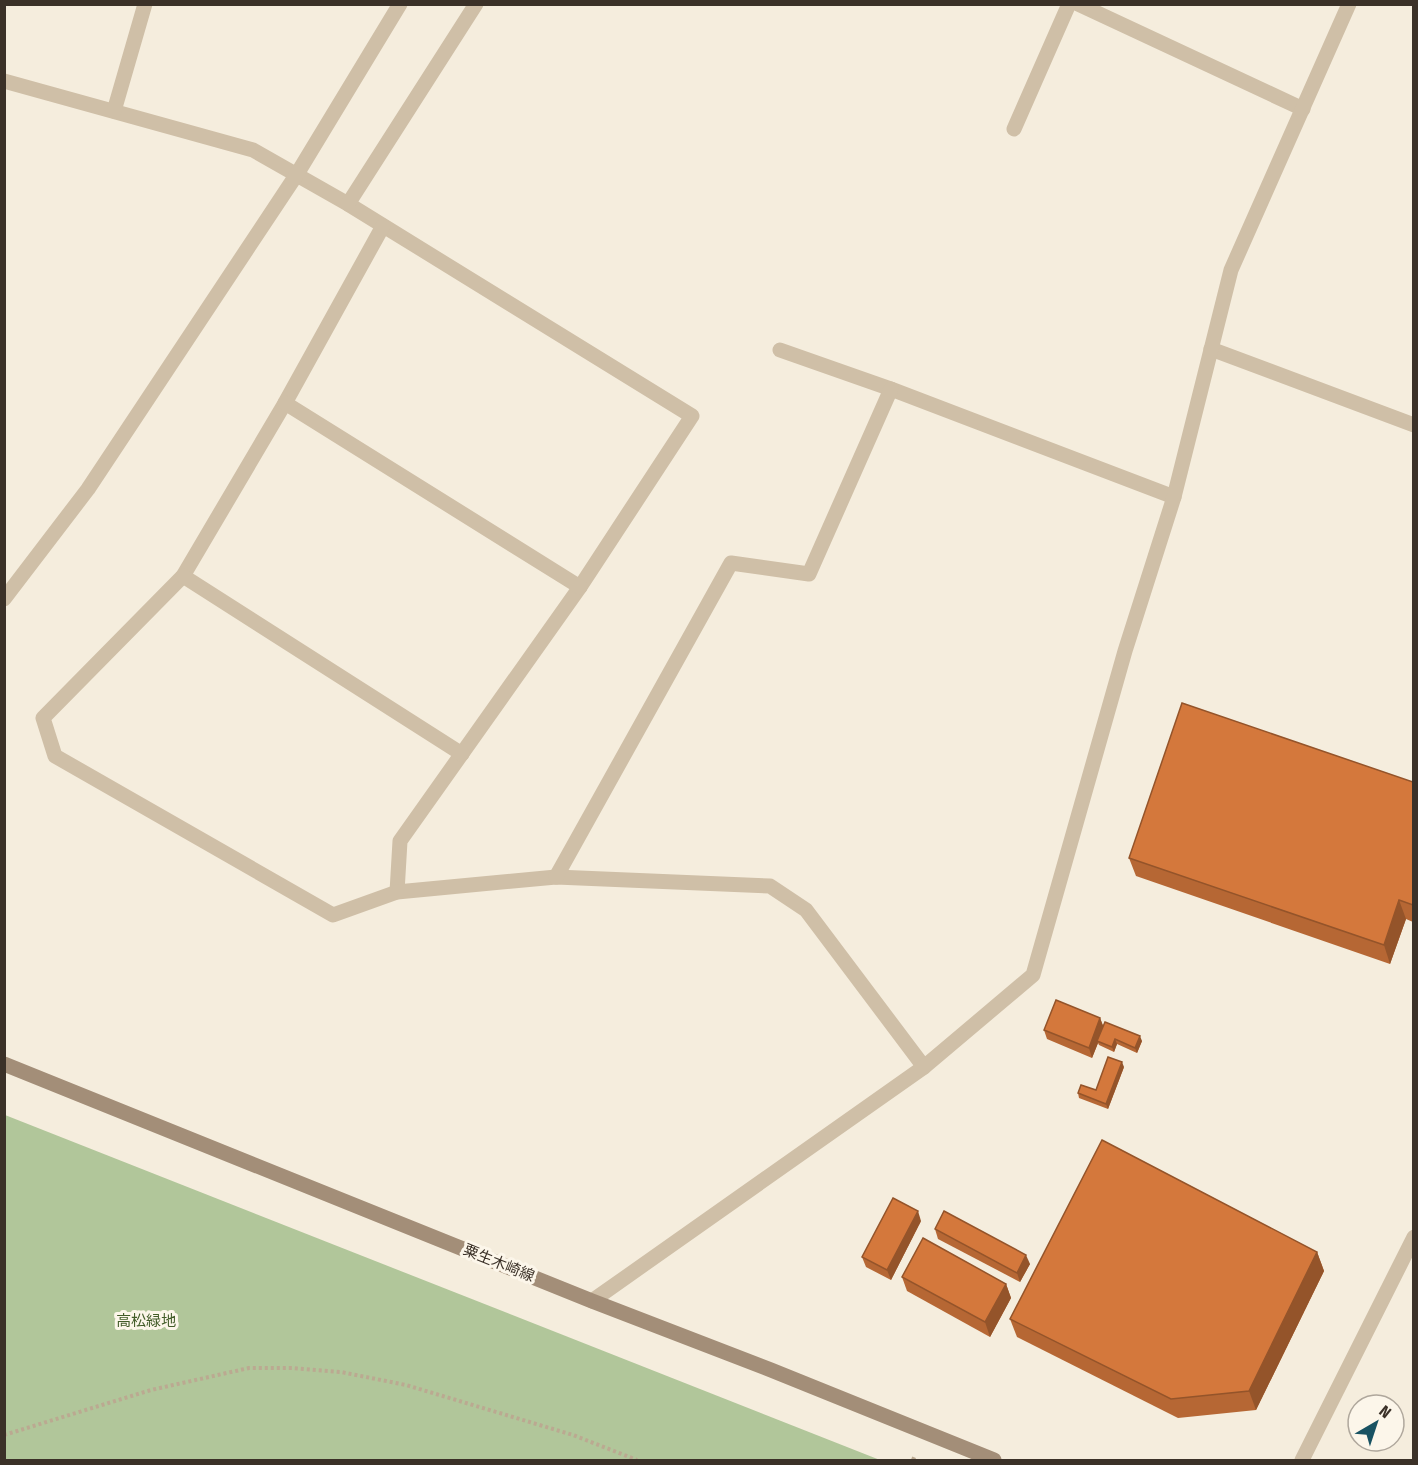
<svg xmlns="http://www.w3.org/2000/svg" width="1418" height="1465" font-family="'Fira Sans Condensed','Noto Sans JP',sans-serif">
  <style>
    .green { fill: #b1c69a }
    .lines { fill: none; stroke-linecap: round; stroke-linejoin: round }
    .path { stroke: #bba991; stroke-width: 4; stroke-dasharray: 3 3; stroke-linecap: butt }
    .minor { stroke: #cfbfa7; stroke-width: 15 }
    .tertiary { stroke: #cfbfa7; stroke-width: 15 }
    .secondary { stroke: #a38e78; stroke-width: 15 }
    .wall { fill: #b66734 }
    .shaded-wall { fill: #94542a }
    .building { fill: #d4783c; stroke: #94542a; stroke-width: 1.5 }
    .labels { text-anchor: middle; stroke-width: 6; stroke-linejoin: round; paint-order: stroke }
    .street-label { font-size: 15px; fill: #3b3128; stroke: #fcf6ea }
    .park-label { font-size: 15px; fill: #425c29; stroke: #fcf6ea }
  </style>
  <rect width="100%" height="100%" fill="#f5eddd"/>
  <polygon class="green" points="5,1115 880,1460 5,1460"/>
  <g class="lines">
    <g class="path">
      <polyline points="4,1435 151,1390 249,1368 293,1368 341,1372 406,1385 573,1435 637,1460"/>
      <polyline points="913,1460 915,1455"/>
    </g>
    <g class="minor">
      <polyline points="1078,4 1303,109"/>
      <polyline points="4,81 253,150 348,204 692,416 580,587 400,841 397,892"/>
      <polyline points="114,111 145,4"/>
      <polyline points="1014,129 1069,4"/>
      <polyline points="383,226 285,403 183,576 43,718 55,756 333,915 397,892 556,877 770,886 806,910 924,1067"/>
      <polyline points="1211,349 1414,425"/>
      <polyline points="780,350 891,389 1174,497"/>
      <polyline points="285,403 580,587"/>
      <polyline points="183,576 462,754"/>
      <polyline points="556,877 731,563 809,574 891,389"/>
      <polyline points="592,1301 924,1067 1033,975 1125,651 1174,497 1231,270 1349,4"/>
    </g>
    <g class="tertiary">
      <polyline points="348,204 476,4"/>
      <polyline points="4,599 88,489 297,174 400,4"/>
      <polyline points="1302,1460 1414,1237"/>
    </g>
    <polyline class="secondary" points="4,1064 592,1301 771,1370 994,1460"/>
  </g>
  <g class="wall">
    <polygon points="1413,782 1413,922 1406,919 1390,964 1136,876 1129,858"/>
    <polygon points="1100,1018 1103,1026 1142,1041 1137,1053 1117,1044 1114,1052 1099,1045 1098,1043 1092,1058 1047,1039 1044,1030"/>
    <polygon points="1124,1067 1108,1109 1079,1098 1078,1093 1096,1090"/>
    <polygon points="921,1221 891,1280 866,1267 862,1257"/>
    <polygon points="935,1229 1030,1264 1020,1282 938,1239"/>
    <polygon points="1317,1252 1324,1271 1256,1410 1178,1418 1017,1337 1010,1319"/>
    <polygon points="902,1277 1006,1284 1011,1298 990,1337 907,1291"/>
  </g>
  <g class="shaded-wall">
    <polygon points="1399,900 1406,919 1390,964 1384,945"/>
    <polygon points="1100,1018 1104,1028 1097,1041 1098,1043 1092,1058 1089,1048"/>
    <polygon points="1140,1036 1142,1041 1137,1053 1135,1048"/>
    <polygon points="1115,1039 1117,1044 1114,1052 1112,1047"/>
    <polygon points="1122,1062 1124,1067 1108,1109 1106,1104"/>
    <polygon points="918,1211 921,1221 891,1280 887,1270"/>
    <polygon points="1317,1252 1324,1271 1256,1410 1249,1391"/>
    <polygon points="1026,1255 1030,1264 1020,1282 1017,1273"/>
    <polygon points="1006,1284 1011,1298 990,1337 985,1322"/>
  </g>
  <g class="building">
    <polygon points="1182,703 1413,782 1413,905 1399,900 1384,945 1129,858"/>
    <polygon points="1056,1000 1100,1018 1089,1048 1044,1030"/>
    <polygon points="1105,1022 1140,1036 1135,1048 1115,1039 1112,1047 1097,1041"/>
    <polygon points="1108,1057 1122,1062 1106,1104 1078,1093 1081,1085 1096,1090"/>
    <polygon points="1102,1140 1317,1252 1249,1391 1171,1399 1010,1319"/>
    <polygon points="893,1198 918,1211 887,1270 862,1257"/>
    <polygon points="944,1211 1026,1255 1017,1273 935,1229"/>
    <polygon points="923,1238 1006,1284 985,1322 902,1277"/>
  </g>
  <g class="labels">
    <g class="street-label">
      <text transform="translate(499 1263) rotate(22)" y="5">粟生木崎線</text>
    </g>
    <g class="park-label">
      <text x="146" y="1326">高松緑地</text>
    </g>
  </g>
  <rect width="1418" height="1465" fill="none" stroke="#3b3128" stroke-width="12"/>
  <g transform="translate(1376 1423) rotate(39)"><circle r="28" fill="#fcf6ea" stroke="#afa79c" stroke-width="1.5"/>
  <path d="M0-4.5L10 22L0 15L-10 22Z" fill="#185262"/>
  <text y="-9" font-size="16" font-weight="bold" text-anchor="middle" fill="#3b3128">N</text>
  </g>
</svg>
